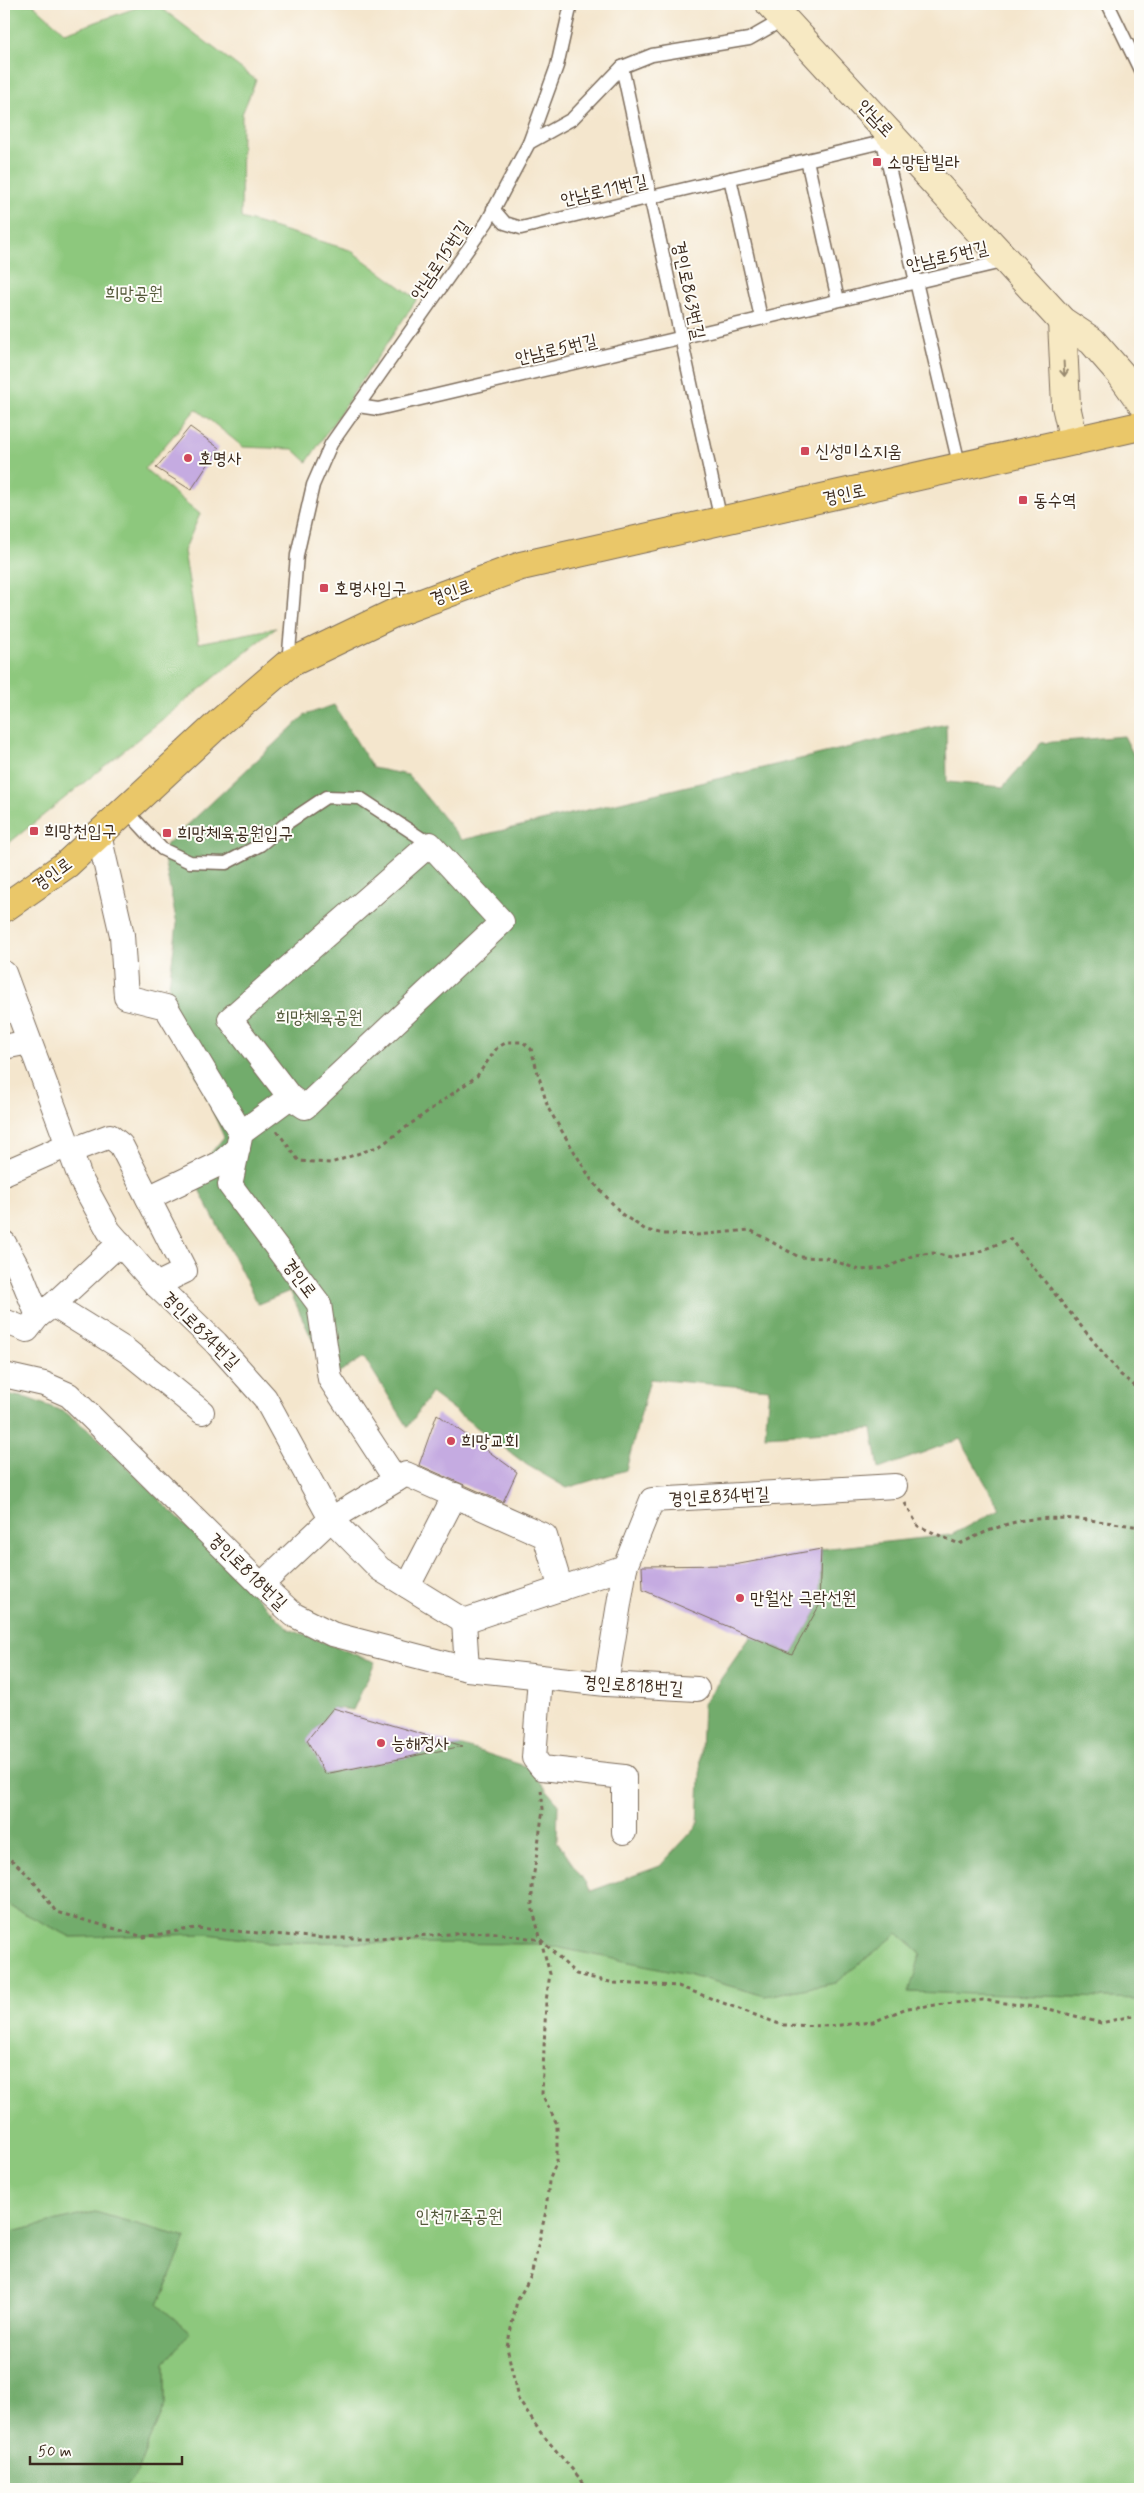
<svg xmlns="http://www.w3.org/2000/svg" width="1144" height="2493" font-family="Mynerve,'Poor Story',sans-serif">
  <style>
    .green { fill: #8dc87d; stroke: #64794e }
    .forest { fill: #72ac6c; stroke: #566b45 }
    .building { fill: #c5abe1 }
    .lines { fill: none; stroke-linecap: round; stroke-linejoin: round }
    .lane-casing { stroke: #7c6c5b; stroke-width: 15 }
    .street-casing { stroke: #7c6c5b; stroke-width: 26 }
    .secondary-casing { stroke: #7c6c5b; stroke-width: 30 }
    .primary-casing { stroke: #7c6c5b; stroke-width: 30 }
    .path { stroke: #7c6c5b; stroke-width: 3; stroke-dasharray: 4 4; stroke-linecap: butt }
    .lane { stroke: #fff; stroke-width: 12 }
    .street { stroke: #fff; stroke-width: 24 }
    .secondary { stroke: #f7e9c3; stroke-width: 28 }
    .primary { stroke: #eac769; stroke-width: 28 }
    .oneway { stroke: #998a70 }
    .poi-dot { fill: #d1495b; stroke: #fdfcf7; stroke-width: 2 }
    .labels { text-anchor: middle; stroke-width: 4; stroke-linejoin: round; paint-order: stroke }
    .street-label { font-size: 18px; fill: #3b2a1e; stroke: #fdfcf7 }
    .poi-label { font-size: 18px; fill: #3b2a1e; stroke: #fdfcf7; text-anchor: start }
    .park-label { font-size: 18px; fill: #54593a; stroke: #fdfcf7 }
  </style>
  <rect width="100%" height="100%" fill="#fdfcf7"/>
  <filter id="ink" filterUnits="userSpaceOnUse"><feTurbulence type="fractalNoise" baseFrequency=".02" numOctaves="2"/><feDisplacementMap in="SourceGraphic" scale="10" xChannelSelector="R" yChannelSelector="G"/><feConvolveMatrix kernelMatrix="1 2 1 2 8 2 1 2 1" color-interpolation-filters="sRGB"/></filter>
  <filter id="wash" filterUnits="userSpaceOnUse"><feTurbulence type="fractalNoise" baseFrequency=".0096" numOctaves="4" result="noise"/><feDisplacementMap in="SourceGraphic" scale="20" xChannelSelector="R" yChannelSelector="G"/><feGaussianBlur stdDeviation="1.12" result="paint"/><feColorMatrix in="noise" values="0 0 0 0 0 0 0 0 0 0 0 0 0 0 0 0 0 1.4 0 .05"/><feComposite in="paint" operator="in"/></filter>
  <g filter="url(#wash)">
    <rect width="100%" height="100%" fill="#f4e6cd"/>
    <g class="green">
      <polygon points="4,4 33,4 65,33 147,4 156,4 256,80 242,114 241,218 350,250 417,299 307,462 293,449 243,447 196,409 145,469 200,514 184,551 199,643 276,628 4,847"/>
      <polygon points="4,1903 71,1937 208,1934 266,1942 541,1944 688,1974 765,1996 835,1983 898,1933 921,1953 910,1992 1140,1999 1140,2489 124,2489 134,2479 165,2404 165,2364 190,2332 158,2305 186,2238 95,2212 4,2234"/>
    </g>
    <g class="forest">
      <polygon points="334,705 373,768 408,775 462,840 946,724 947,782 1003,787 1041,743 1124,736 1140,767 1140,1999 909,1992 921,1953 898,1933 835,1983 765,1996 688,1974 541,1944 266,1942 208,1934 71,1937 4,1903 4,1394 27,1398 65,1412 96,1436 289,1629 375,1662 353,1710 333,1708 307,1740 325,1774 463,1746 528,1767 558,1803 557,1841 591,1891 660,1866 698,1825 703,1704 751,1636 792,1654 819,1606 821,1549 951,1535 1000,1509 960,1439 879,1469 872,1429 765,1436 769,1389 650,1379 626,1470 567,1488 527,1465 431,1393 408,1427 364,1357 330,1379 290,1291 258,1304 192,1176 224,1137 166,1007 177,924 162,849 305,715"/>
      <polygon points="95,2212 186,2238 158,2305 190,2332 165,2364 165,2404 134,2479 124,2489 4,2489 4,2234"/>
    </g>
    <g id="blocks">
      <g class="building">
        <polygon points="190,427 219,448 191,490 156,468"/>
        <polygon points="437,1414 517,1472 503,1502 419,1465"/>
        <polygon points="821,1549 819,1606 792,1654 643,1590 642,1566 734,1565"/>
        <polygon points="333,1708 463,1746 325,1774 307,1740"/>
      </g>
    </g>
  </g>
  <g filter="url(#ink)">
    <use href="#blocks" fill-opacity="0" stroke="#7c6c5b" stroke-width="1"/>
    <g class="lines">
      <defs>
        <g id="lane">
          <polyline points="1108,4 1140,70"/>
          <polyline points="622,67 721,521"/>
          <polyline points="883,142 960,468"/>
          <polyline points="529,143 557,66 571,4"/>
          <polyline points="807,160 838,300"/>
          <polyline points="730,178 761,318"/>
          <polyline points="493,209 505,223 521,228 895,139"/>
          <polyline points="358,406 378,409 1006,261"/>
          <polyline points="288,664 297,555 313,485 331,444 487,222 529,143 572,119 622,67 652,55 749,39 784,19"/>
          <polyline points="126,810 162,849 190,862 226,863 260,845 287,823 326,797 360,798 430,844"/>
        </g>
        <g id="street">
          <polyline points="99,835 122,935 126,997 166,1007 241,1133"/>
          <polygon points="430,844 502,922 305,1107 290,1097 230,1019"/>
          <polyline points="4,973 81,1180 109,1231 156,1285 216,1343 265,1398 331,1519 380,1569 464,1621 625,1567 652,1500 895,1486"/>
          <polyline points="4,1047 29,1042"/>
          <polyline points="290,1097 241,1133 230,1185 319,1304 330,1379 396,1480"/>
          <polyline points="70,1151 110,1136 121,1145 185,1271 156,1285"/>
          <polyline points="4,1173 68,1145"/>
          <polyline points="148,1198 221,1163 238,1148"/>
          <polyline points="4,1243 21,1274 38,1316 53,1305 127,1351 202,1412"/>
          <polyline points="53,1305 120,1243"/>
          <polyline points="4,1321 27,1330 38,1316"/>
          <polyline points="4,1375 44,1384 69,1395 261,1585 294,1615 332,1634 467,1669 606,1684 697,1689"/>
          <polyline points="261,1585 331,1519 406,1474 545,1536 561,1589"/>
          <polyline points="408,1586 455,1495"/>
          <polyline points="464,1621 467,1669"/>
          <polyline points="540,1677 534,1758 542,1768 624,1777 624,1832"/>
          <polyline points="606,1684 625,1567"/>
        </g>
        <g id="secondary">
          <polyline points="770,4 1062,321 1092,341 1120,373 1140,401"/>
          <polyline points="1062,321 1066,406 1074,441"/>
        </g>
        <polyline id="primary" points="4,908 67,864 218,724 288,664 392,614 521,566 1140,426"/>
      </defs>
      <use href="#lane" class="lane-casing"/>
      <use href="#street" class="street-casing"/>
      <use href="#secondary" class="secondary-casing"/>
      <use href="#primary" class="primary-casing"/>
      <g class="path">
        <polyline points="277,1131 299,1161 331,1163 380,1146 477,1076 497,1048 507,1042 523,1042 531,1049 548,1108 592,1181 623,1215 646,1230 664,1234 697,1235 750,1230 799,1257 826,1258 860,1270 886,1268 914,1255 933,1253 951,1257 975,1253 1010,1239 1121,1375 1140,1390"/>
        <path d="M905,1503L918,1526L959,1544C983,1533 1010,1520 1036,1519C1070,1516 1107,1522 1140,1527"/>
        <polyline points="541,1790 543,1809 532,1887 532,1907 550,1974 546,2001 542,2094 557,2124 557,2161 549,2181 546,2211 531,2276 517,2301 507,2347 518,2399 541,2433 589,2489"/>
        <path d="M4,1855C27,1870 40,1889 56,1912L144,1937L195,1928L323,1938H375L490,1932L541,1940L576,1974L614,1983L678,1986L782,2025L830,2026L873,2022L907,2008L983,2000L1049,2009L1101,2023L1140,2014"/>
      </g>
      <use href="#lane" class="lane"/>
      <use href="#street" class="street"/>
      <use href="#secondary" class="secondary"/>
      <use href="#primary" class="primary"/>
    </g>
    <defs><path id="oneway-shaft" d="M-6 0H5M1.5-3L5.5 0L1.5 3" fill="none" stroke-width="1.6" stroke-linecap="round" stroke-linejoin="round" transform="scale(1.25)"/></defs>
    <use class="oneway" href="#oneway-shaft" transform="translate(1064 369) rotate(87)"/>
  </g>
  <g class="poi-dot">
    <rect x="872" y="157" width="10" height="10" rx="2.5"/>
    <rect x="800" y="446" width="10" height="10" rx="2.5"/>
    <circle cx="188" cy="458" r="5"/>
    <rect x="1018" y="495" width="10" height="10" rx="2.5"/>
    <rect x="319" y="583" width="10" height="10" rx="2.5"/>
    <rect x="29" y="826" width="10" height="10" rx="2.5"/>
    <rect x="162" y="828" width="10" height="10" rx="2.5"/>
    <circle cx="451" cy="1441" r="5"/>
    <circle cx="740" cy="1598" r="5"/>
    <circle cx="381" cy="1743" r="5"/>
  </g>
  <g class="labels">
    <g class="street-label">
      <text transform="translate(876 118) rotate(47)" y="6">안남로</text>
      <text transform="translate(604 190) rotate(-13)" y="6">안남로11번길</text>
      <text transform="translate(947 256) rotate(-13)" y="6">안남로5번길</text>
      <text transform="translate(440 260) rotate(-56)" y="6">안남로15번길</text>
      <text transform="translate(689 290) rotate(78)" y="6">경인로863번길</text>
      <text transform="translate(556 349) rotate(-13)" y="6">안남로5번길</text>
      <text transform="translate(844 494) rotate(-12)" y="6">경인로</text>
      <text transform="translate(451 592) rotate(-20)" y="6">경인로</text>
      <text transform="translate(52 874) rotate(-36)" y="6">경인로</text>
      <text transform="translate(300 1278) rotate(53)" y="6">경인로</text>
      <text transform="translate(201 1330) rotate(45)" y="6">경인로834번길</text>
      <text transform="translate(719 1496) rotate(-3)" y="6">경인로834번길</text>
      <text transform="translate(248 1571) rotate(44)" y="6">경인로818번길</text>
      <text transform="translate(633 1685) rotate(4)" y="6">경인로818번길</text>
    </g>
    <g class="poi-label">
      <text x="887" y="168">소망탑빌라</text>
      <text x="815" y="457">신성미소지움</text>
      <text x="198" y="464">호명사</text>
      <text x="1033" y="506">동수역</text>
      <text x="334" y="594">호명사입구</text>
      <text x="44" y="837">희망천입구</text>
      <text x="177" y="839">희망체육공원입구</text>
      <text x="461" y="1447">희망교회</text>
      <text x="750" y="1604">만월산 극락선원</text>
      <text x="391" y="1749">능해정사</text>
    </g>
    <g class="park-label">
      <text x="134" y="299">희망공원</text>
      <text x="319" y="1023">희망체육공원</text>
      <text x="459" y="2222">인천가족공원</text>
    </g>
  </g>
  <rect width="1144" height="2493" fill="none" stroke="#fdfcf7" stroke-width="20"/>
  <path d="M30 2456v8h152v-8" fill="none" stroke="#3b2a1e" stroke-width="2.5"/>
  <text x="38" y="2456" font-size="15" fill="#3b2a1e" stroke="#fdfcf7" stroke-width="4" paint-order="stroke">50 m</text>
</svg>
